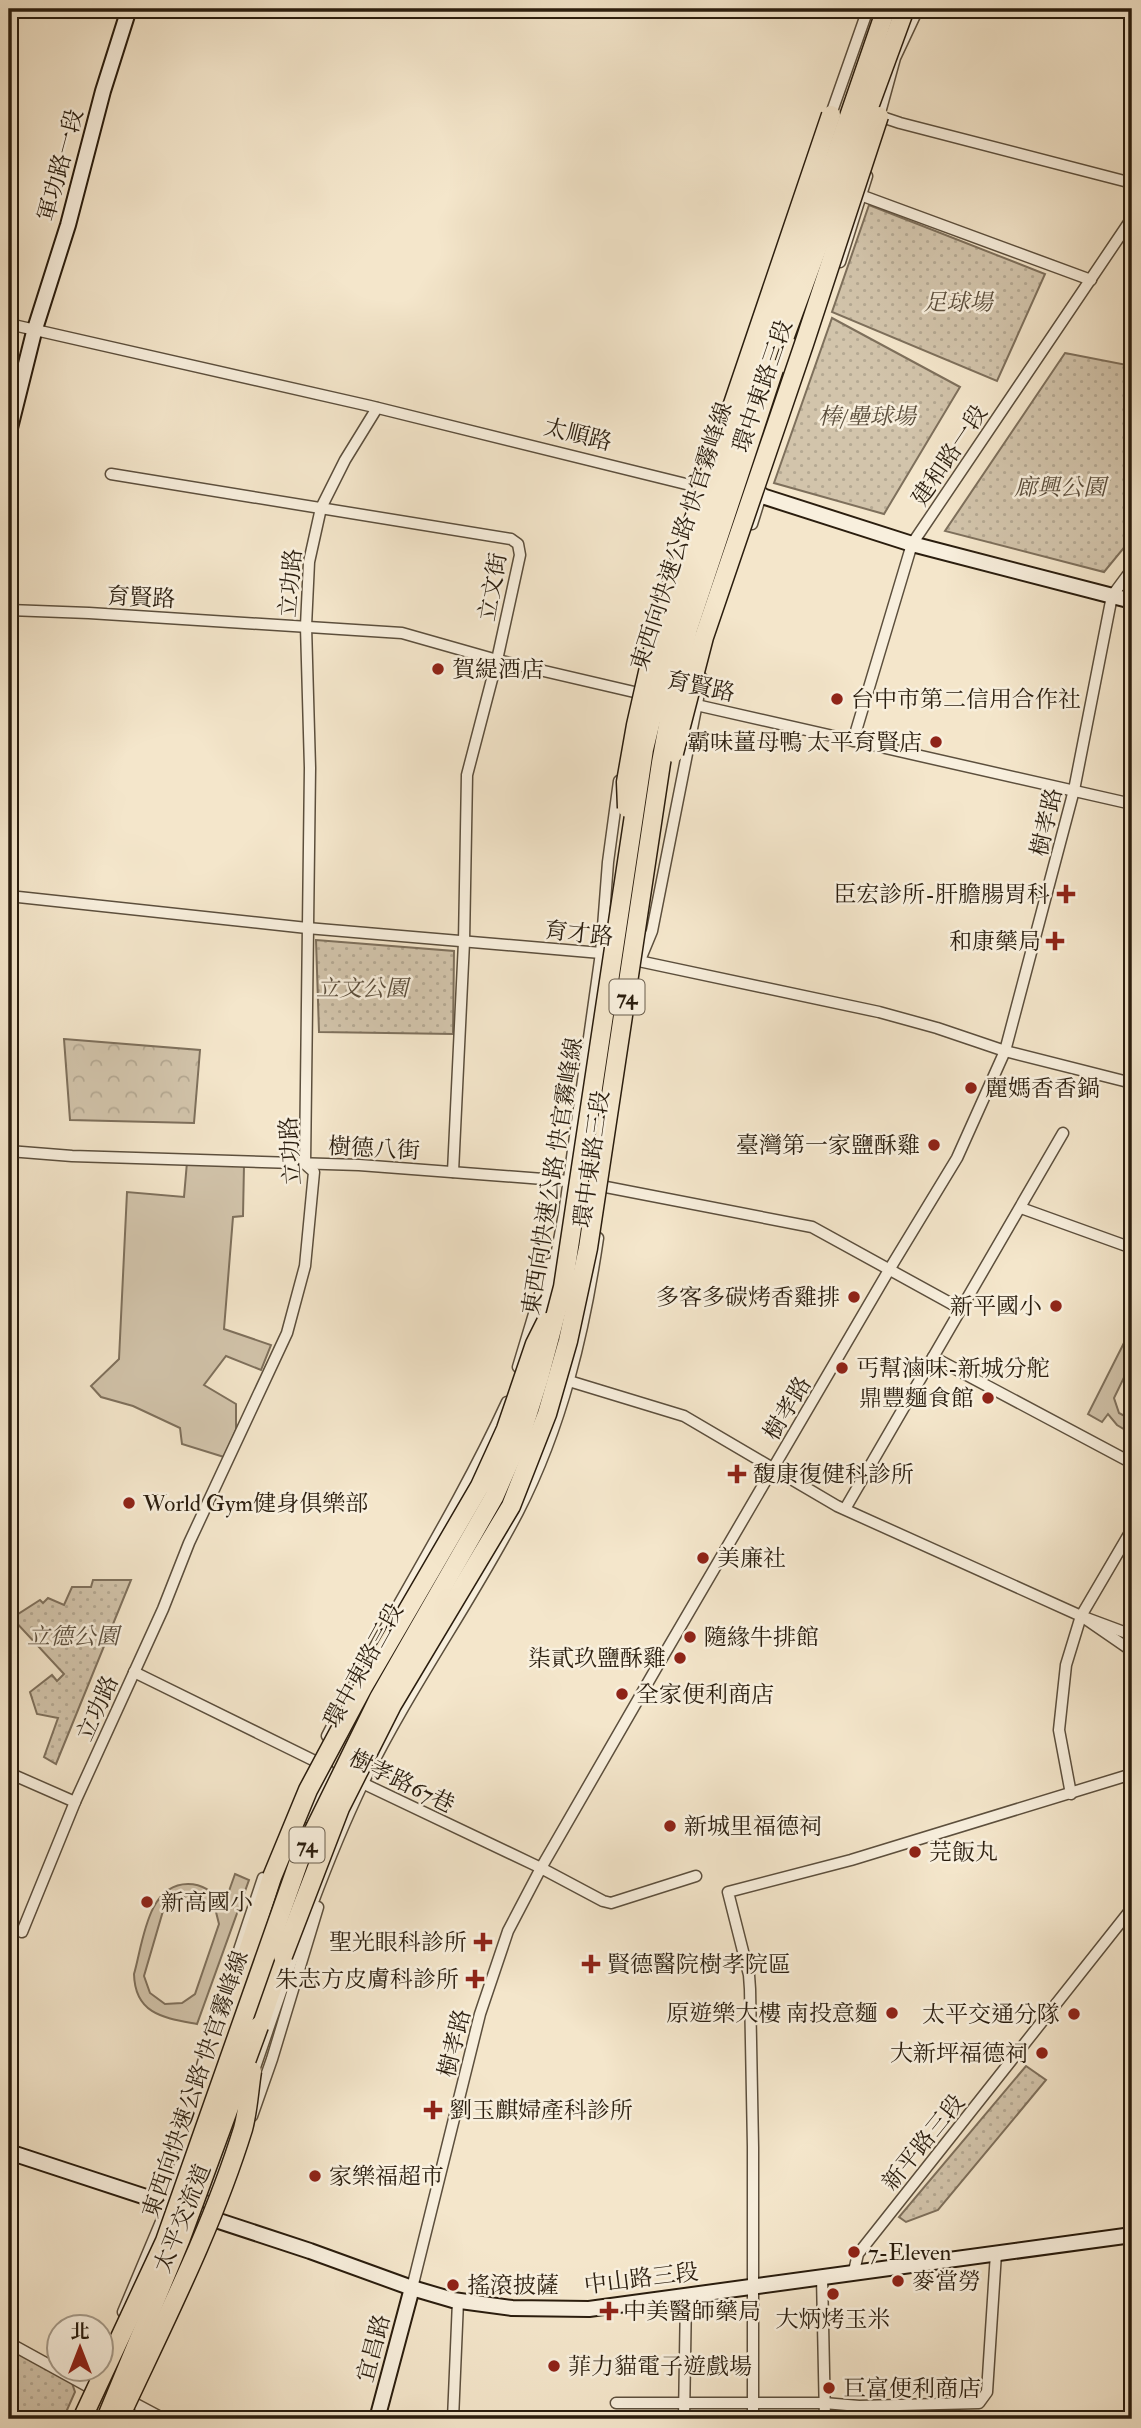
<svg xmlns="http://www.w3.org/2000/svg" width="1141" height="2428" font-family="'IM FELL Double Pica','Noto Serif TC',serif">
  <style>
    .forest { fill: url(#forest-crowns); stroke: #7e705c; stroke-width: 2 }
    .park { fill: url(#park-dots); stroke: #7e705c; stroke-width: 2 }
    .garden { fill: #d2c4ab; stroke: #7e705c; stroke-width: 2; fill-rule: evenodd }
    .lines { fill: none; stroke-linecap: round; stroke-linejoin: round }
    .street-casing { stroke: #5c4f3d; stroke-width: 13 }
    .secondary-casing { stroke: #2a1d0e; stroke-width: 18 }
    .highway-casing { stroke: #2a1d0e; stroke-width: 21 }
    .street { stroke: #f8efdd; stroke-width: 10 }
    .secondary { stroke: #f8efdd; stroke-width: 14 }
    .highway { stroke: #f4e6cb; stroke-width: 18 }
    .highway-bridge-casing { stroke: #2a1d0e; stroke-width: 21; stroke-linecap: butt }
    .highway-bridge { stroke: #f4e6cb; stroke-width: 18 }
    .poi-dot { fill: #8f2418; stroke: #f8efdd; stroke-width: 2.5 }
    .labels { text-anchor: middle; stroke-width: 5; stroke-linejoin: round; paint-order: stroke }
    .shield { fill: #f8efdd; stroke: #685c4c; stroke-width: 2 }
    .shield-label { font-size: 21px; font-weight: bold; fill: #2a1d0e }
    .street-label { font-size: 23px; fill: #2a1d0e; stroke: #f8efdd }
    .park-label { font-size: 23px; font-style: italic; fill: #5c4f3d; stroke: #f8efdd }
    .poi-label { font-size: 23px; fill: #2a1d0e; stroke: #f8efdd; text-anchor: start }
  </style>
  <defs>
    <pattern id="forest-crowns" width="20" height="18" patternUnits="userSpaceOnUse" patternTransform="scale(1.75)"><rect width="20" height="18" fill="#d2c4ab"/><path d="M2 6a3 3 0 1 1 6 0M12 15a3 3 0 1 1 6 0" fill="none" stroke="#b4a892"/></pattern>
    <pattern id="park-dots" width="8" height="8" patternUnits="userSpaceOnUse" patternTransform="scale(1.75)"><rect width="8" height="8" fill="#d2c4ab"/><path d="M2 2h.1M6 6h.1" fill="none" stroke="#b4a892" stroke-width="1.8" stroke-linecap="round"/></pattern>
  </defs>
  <rect width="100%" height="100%" fill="#f4e6cb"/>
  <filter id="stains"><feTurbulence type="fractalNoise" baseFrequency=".00286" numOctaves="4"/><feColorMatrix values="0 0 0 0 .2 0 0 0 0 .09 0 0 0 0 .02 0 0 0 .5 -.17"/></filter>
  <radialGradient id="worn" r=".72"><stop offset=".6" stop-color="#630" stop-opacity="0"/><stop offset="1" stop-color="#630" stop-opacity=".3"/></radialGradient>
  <polygon class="forest" points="64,1039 200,1050 194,1123 70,1120"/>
  <g class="park">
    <polygon points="869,205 1045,274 997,381 832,312"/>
    <polygon points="832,318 960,387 884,514 774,483"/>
    <polygon points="1065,353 1132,366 1132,538 1104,572 945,531"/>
    <polygon points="316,940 454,951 453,1034 319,1032"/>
    <polygon points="93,1580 131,1580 56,1764 44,1757 58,1718 37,1714 30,1692 52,1675 57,1681 64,1674 12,1618 40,1600 43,1603 48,1598 64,1605 72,1587 91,1587"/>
    <polygon points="1026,2066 1046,2080 938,2210 906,2222 899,2217"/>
    <polygon points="9,2348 72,2383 75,2392 63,2419 9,2419"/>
  </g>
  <g class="garden">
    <polygon points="187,1162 244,1165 243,1216 233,1217 224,1329 271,1345 261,1370 226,1356 204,1385 236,1404 236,1430 224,1457 182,1444 180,1428 133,1406 101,1397 91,1386 119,1359 127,1192 184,1197"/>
    <polygon points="1132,1327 1132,1361 1114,1398 1119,1413 1132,1420 1132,1434 1117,1425 1108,1414 1102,1422 1088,1414"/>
    <path d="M235,1874L249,1880L197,2024C165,2018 135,2015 134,1974C143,1943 147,1884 188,1884C204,1884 215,1893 224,1905ZM190,1895L208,1902L216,1912L219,1924L195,1994L182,2003L165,2004L150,1993L144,1976L163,1911L172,1901Z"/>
  </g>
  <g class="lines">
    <defs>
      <g id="street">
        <polyline points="876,115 900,123 1132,183"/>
        <polyline points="830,117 868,9"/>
        <polyline points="878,120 895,58 918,9"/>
        <polyline points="863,196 1091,280"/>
        <polyline points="840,262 867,176"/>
        <polyline points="9,324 370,406 698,487"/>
        <polyline points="111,474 511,539 518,544 520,555 497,660 467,775 464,942 453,1172"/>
        <polyline points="752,524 762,492"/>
        <polyline points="711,586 737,515"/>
        <polyline points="9,610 89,613 402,633 497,660 647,695"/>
        <polyline points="683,702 1132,804"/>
        <polyline points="853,741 912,544 1132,218"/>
        <polyline points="9,896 307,928 601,953 879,1012 937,1028 1005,1051 1132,1083"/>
        <polyline points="640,960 652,931 702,678"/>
        <polyline points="9,1151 72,1156 359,1165 569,1181"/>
        <polyline points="606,1187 812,1227 961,1309"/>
        <polyline points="1021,1208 1132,1248"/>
        <polyline points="543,1324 564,1214 601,953 608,862 619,781"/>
        <polyline points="933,1357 1132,1463"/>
        <polyline points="518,1367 549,1264"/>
        <polyline points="569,1381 684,1416 837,1506 1081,1616 1132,1635"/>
        <polyline points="845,1509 1063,1133"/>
        <polyline points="1087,1620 1132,1651"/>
        <polyline points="134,1672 325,1766"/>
        <path d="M327,1736C384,1623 454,1517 507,1402"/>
        <polyline points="9,1773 75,1802"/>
        <polyline points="358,1781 541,1868 603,1901 611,1903 696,1876"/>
        <polyline points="1071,1794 1059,1730 1066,1665 1081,1616 1132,1529"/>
        <polyline points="306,1817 328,1770"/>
        <polyline points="22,1932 75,1802 163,1609 189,1543 287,1333 305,1266 314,1172 305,1164 310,768 306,626 309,562 321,508 345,460 377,408"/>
        <polyline points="201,2070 211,2034 263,1878"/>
        <path d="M252,2076C286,1978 318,1877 363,1783C408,1690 470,1604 518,1512C562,1426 584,1333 598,1238"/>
        <polyline points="252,2116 272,2059 318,1907"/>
        <polyline points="207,2190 241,2106"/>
        <polyline points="854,2271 858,2254 1132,1908"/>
        <polyline points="822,2276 825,2419"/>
        <polyline points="412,2288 480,2014 508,1931 541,1868 658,1665 889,1270 957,1158 1005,1051 1074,790 1112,596 1132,569"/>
        <polyline points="123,2312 168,2205 189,2133"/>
        <polyline points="9,2343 89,2387"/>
        <polyline points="132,2402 164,2419"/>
        <polyline points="616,2403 824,2403 859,2406 979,2403 987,2392 996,2253"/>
        <polyline points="453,2419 458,2301"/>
        <polyline points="684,2419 686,2296"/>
        <polyline points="753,2419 753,2147 750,1989 749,1975 728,1892 851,1860 1132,1774"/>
      </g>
      <g id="secondary">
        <polyline points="9,432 34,332 68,225 103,91 129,9"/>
        <polyline points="723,491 762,496 912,544 1132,601"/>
        <polyline points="9,2152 310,2251 412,2288 453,2300 512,2308 589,2309 1132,2235"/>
        <polyline points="377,2419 412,2288"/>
      </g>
      <g id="highway">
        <polyline points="259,2026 283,1956"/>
        <polyline points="188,2137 272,1877"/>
      </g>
    </defs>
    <use href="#street" class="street-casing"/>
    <use href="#secondary" class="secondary-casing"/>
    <use href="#highway" class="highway-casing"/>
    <use href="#street" class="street"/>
    <use href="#secondary" class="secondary"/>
    <use href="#highway" class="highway"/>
    <defs>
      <g id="highway-bridge">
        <polyline points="785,336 905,9"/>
        <polyline points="674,753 704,637 804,344 879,116"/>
        <polyline points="627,808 626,782 636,725 660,619 831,115"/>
        <polyline points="272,1877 308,1790 363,1687 480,1486 506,1429 535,1344 546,1322"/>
        <polyline points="283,1956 340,1808 392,1705 511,1506 547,1414 568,1341 588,1248 661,763 677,676 688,629 774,369"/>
        <polyline points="82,2419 165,2241 299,1861 379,1698 494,1497 520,1438 539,1378 563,1287 644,749 676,619 886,9"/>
        <polyline points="106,2419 181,2238 259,2026"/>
        <path d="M119,2419C163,2324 212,2229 243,2129C248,2111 249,2090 252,2071"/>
      </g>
    </defs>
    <use href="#highway-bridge" class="highway-bridge-casing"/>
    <use href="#highway-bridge" class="highway-bridge"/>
  </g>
  <g class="poi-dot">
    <circle cx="438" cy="669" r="7"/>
    <circle cx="837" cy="699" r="7"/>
    <circle cx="936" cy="742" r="7"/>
    <path d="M1062.5 883.5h7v7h7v7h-7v7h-7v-7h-7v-7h7z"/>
    <path d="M1051.5 930.5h7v7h7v7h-7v7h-7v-7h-7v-7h7z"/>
    <circle cx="971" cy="1088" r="7"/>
    <circle cx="934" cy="1145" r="7"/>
    <circle cx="854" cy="1297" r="7"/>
    <circle cx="1056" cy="1306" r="7"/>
    <circle cx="842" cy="1368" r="7"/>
    <circle cx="988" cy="1398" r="7"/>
    <path d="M733.5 1463.5h7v7h7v7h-7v7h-7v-7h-7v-7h7z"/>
    <circle cx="129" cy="1503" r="7"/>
    <circle cx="703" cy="1558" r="7"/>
    <circle cx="690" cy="1637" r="7"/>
    <circle cx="680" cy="1658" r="7"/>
    <circle cx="622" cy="1694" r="7"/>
    <circle cx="670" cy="1826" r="7"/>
    <circle cx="915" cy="1852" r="7"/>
    <circle cx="147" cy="1902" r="7"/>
    <path d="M479.5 1931.5h7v7h7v7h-7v7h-7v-7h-7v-7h7z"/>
    <path d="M587.5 1953.5h7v7h7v7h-7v7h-7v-7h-7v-7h7z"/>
    <path d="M471.5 1968.5h7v7h7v7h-7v7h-7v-7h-7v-7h7z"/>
    <circle cx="892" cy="2013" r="7"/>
    <circle cx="1074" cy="2014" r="7"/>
    <circle cx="1042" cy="2053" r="7"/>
    <path d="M429.5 2099.5h7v7h7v7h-7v7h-7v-7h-7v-7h7z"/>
    <circle cx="315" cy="2176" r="7"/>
    <circle cx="854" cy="2252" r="7"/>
    <circle cx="898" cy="2281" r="7"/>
    <circle cx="453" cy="2285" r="7"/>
    <circle cx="833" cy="2294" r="7"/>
    <path d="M605.5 2300.5h7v7h7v7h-7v7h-7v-7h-7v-7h7z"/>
    <circle cx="554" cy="2366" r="7"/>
    <circle cx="829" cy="2388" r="7"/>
  </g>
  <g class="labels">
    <g class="shield">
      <rect x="609.5" y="979.5" width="35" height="35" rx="5"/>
      <rect x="289.5" y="1827.5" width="35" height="35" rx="5"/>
    </g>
    <g class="shield-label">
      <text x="627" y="1004">74</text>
      <text x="307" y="1852">74</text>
    </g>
    <g class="street-label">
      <text transform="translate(60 165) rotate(-75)" y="8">軍功路一段</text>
      <text transform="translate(762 386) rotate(-71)" y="8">環中東路三段</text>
      <text transform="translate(578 434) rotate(14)" y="8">太順路</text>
      <text transform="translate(949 455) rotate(-56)" y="8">建和路一段</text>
      <text transform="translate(681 536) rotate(-72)" y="8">東西向快速公路 快官霧峰線</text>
      <text transform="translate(290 583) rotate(-85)" y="8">立功路</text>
      <text transform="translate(492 587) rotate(-80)" y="8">立文街</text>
      <text transform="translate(141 597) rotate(3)" y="8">育賢路</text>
      <text transform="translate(701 686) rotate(12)" y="8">育賢路</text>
      <text transform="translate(1046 822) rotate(-77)" y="8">樹孝路</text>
      <text transform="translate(579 933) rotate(6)" y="8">育才路</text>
      <text transform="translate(374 1148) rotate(3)" y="8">樹德八街</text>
      <text transform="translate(290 1151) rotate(-94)" y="8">立功路</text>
      <text transform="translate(591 1159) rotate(-82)" y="8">環中東路三段</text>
      <text transform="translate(552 1176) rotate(-81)" y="8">東西向快速公路 快官霧峰線</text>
      <text transform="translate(787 1408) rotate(-59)" y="8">樹孝路</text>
      <text transform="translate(363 1665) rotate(-61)" y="8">環中東路三段</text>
      <text transform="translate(97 1708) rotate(-66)" y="8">立功路</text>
      <text transform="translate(402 1781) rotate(26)" y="8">樹孝路67巷</text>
      <text transform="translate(454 2043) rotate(-76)" y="8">樹孝路</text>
      <text transform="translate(195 2084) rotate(-71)" y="8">東西向快速公路 快官霧峰線</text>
      <text transform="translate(923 2142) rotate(-51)" y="8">新平路三段</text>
      <text transform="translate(182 2218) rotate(-68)" y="8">太平交流道</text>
      <text transform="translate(641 2278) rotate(-7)" y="8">中山路三段</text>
      <text transform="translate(373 2348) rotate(-75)" y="8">宜昌路</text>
    </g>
    <g class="park-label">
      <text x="958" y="310">足球場</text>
      <text x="867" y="424">棒/壘球場</text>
      <text x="1060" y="495">廊興公園</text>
      <text x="362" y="996">立文公園</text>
      <text x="73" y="1644">立德公園</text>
    </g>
    <g class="poi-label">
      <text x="452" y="677">賀緹酒店</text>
      <text x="851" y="707">台中市第二信用合作社</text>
      <text x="922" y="750" text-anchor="end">霸味薑母鴨 太平育賢店</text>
      <text x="1050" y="902" text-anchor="end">臣宏診所-肝膽腸胃科</text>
      <text x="1041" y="949" text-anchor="end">和康藥局</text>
      <text x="985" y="1096">麗媽香香鍋</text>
      <text x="920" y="1153" text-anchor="end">臺灣第一家鹽酥雞</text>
      <text x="840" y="1305" text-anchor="end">多客多碳烤香雞排</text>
      <text x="1042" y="1314" text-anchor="end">新平國小</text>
      <text x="856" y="1376">丐幫滷味-新城分舵</text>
      <text x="974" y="1406" text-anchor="end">鼎豐麵食館</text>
      <text x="753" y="1482">馥康復健科診所</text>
      <text x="143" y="1511">World Gym健身俱樂部</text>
      <text x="717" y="1566">美廉社</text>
      <text x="704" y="1645">隨緣牛排館</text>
      <text x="666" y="1666" text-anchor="end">柒貳玖鹽酥雞</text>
      <text x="636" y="1702">全家便利商店</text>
      <text x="684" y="1834">新城里福德祠</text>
      <text x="929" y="1860">芫飯丸</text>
      <text x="161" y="1910">新高國小</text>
      <text x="467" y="1950" text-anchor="end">聖光眼科診所</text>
      <text x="607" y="1972">賢德醫院樹孝院區</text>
      <text x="459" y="1987" text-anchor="end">朱志方皮膚科診所</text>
      <text x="878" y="2021" text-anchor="end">原遊樂大樓 南投意麵</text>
      <text x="1060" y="2022" text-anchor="end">太平交通分隊</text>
      <text x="1028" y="2061" text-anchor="end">大新坪福德祠</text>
      <text x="449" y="2118">劉玉麒婦產科診所</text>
      <text x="329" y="2184">家樂福超市</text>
      <text x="868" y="2260">7-Eleven</text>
      <text x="912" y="2289">麥當勞</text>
      <text x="467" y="2293">搖滾披薩</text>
      <text x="623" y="2319">中美醫師藥局</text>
      <text x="833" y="2327" text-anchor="middle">大炳烤玉米</text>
      <text x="568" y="2374">菲力貓電子遊戲場</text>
      <text x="843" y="2396">巨富便利商店</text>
    </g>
  </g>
  <rect width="1141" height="2428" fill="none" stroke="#f4e6cb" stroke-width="35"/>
  <rect x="10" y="10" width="1120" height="2407" fill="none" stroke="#2a1d0e" stroke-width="3.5"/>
  <rect x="18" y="18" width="1106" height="2393" fill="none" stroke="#2a1d0e" stroke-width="2"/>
  <g transform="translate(80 2348)"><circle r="33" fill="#f8efdd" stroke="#a69b8a" stroke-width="2"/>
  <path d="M0-5L12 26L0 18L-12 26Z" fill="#8f2418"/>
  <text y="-10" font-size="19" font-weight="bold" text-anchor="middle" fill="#2a1d0e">北</text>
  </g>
  <rect width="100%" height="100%" filter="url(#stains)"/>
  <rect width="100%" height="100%" fill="url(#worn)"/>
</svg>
